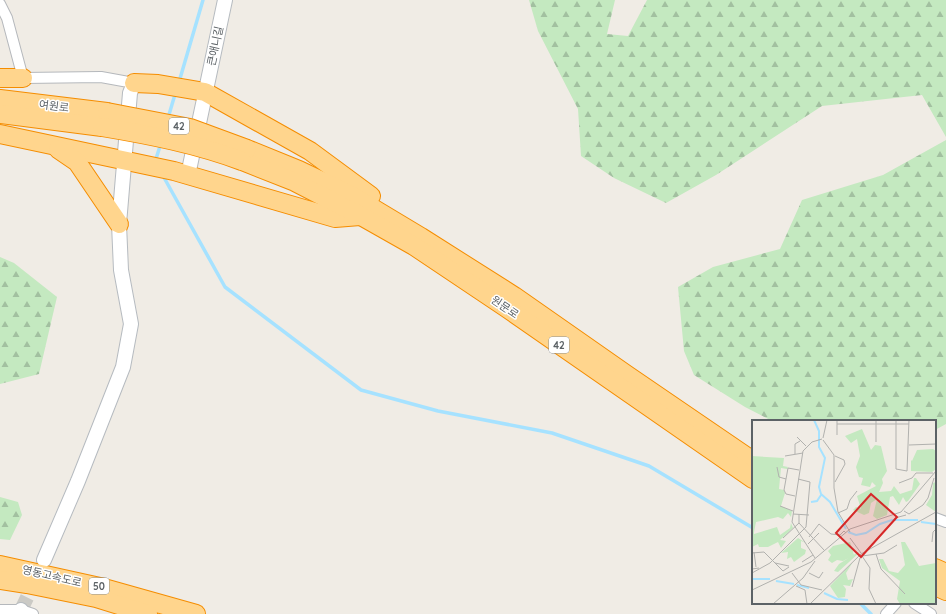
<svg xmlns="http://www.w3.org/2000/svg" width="946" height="614" font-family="Quicksand,'Noto Sans KR',sans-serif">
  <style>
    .forest { fill: url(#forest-firs) }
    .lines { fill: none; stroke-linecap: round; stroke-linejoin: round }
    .stream { stroke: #a6e2ff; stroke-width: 3.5 }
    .secondary-tunnel { stroke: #cbcac5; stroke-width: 14; stroke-dasharray: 14 7; stroke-linecap: butt }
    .street-casing { stroke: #b5b8bc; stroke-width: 12 }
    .secondary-casing { stroke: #b6bbc0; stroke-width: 16 }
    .highway-casing { stroke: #f58d00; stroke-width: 20 }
    .street { stroke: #fff; stroke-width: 10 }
    .secondary { stroke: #fff; stroke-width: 14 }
    .highway { stroke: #ffd58d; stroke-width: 18 }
    .highway-bridge-casing { stroke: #f58d00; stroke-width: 20; stroke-linecap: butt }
    .highway-bridge { stroke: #ffd58d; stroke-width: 18 }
    .labels { text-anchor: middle; stroke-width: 3; stroke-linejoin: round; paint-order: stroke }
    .shield { fill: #fff; stroke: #8d9194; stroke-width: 1 }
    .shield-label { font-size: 10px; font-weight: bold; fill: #5c6266 }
    .street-label { font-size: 11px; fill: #5c6266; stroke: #fff }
    .inset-river { fill: none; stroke: #a6e2ff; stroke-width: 2 }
    .inset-road { fill: none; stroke: #b1b1ae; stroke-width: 1 }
    .view { fill: #d62828; fill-opacity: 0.15; stroke: #d62828; stroke-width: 2 }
    .inset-edge { fill: none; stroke: #5c6266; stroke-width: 2 }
  </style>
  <defs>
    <pattern id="forest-firs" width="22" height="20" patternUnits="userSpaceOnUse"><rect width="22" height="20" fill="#c4e9c0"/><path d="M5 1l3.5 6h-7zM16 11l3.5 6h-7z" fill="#a2c0a0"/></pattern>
  </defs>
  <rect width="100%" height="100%" fill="#f0ece5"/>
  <g class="forest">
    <polygon points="529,0 615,0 607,34 628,36 647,0 946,0 946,137 922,95 822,106 716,175 666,203 614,178 581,156 578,109 538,31"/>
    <polygon points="946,140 946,424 935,430 935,421 772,421 745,407 694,375 684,351 678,287 713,267 780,249 802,200 883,175"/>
    <polygon points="0,257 14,263 57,297 39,374 0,384"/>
    <polygon points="0,497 18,502 22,515 10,540 0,539"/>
  </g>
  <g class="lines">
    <g class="stream">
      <polyline points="179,82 203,0"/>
      <polyline points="168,118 176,91"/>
      <polyline points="155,162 161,143"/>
      <polyline points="162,174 225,287 361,390 438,411 552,433 649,466 753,528"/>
      <polyline points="860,603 871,614"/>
    </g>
    <polyline class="secondary-tunnel" points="21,610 37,577"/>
    <defs>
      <g id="street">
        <polyline points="0,4 7,18 23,78 101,77 134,83"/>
        <polyline points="935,518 946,522"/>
        <polyline points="914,603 931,614"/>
        <polyline points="0,610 21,610 33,614"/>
        <polyline points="886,614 896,603"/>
      </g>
      <g id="secondary">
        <polyline points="188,175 225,0"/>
        <polyline points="44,560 78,481 123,367 131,324 121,270 119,224 130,93 134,83"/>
        <polyline points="20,614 21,610"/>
      </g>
      <g id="highway">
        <polyline points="0,78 23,78"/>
        <polyline points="134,83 158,84 205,92 310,151 371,196"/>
        <polyline points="0,99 107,112"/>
        <polyline points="0,114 102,127"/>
        <polyline points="0,134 174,171 335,218 360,216"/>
        <polyline points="58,149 77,162 119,224"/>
        <polyline points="247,149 299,170 351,195 421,237 514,296 627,375 753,461"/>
        <polyline points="242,161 295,182 361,216 414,246 508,309 753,479"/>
        <polyline points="0,565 100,587 196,614"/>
        <polyline points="935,568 946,573"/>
        <polyline points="0,580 27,584 96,598 148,614"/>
        <polyline points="935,586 946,591"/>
      </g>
    </defs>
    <use href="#street" class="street-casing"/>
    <use href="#secondary" class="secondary-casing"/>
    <use href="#highway" class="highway-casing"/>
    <use href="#street" class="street"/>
    <use href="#secondary" class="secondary"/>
    <use href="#highway" class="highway"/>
    <defs>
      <g id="highway-bridge">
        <polyline points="107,112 190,128 247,149"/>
        <path d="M102,127C150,135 196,144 242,161"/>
      </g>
    </defs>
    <use href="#highway-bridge" class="highway-bridge-casing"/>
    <use href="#highway-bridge" class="highway-bridge"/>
  </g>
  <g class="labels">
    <g class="shield">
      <rect x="169" y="118" width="20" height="16" rx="3"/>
      <rect x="549" y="337" width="20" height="16" rx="3"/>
      <rect x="89" y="578" width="20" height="16" rx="3"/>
    </g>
    <g class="shield-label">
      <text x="179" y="130">42</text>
      <text x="559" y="349">42</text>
      <text x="99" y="590">50</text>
    </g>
    <g class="street-label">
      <text transform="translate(215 46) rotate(-78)" y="4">큰애니길</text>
      <text transform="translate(54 106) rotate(7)" y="4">여원로</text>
      <text transform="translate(505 307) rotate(34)" y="4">원문로</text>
      <text transform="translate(52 576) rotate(13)" y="4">영동고속도로</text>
    </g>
  </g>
  <g transform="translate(752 420)">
    <rect width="184" height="184" fill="#f0ece5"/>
    <path d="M110,9L119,30L123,25L129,26L135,51L130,59L131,63L127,72L139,71L142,66L148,74L160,70L162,58H164L168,64L156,81L154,82L151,77L147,85L141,76L138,77L135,95L125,99L121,96L125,79L119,83L117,93L112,95L101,90L104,87L109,89L105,76L124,66L120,62L118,67L109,65L111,58L107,57L104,47L108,36L105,19L99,23L93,16ZM181,29L184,31V49L180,52L159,51V40L160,41L165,30ZM0,36L32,38L31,46L36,47L35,49L29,48L27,69L32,70L33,73L29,86L40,91L39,97L36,93L31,99L26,97L4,102L2,112V114L25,107L28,115L38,108L39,103L41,108L28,120L34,121L29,128L26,122L16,127H7L6,124L0,127ZM184,62V92L174,85L180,75L181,63ZM46,118L54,123L49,121V128L54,130L53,134L42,142L39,137L35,139L36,132L29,133ZM98,122L102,135L91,141L85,140L80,143L76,140L79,135L76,131L81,126ZM149,122H153L167,146L184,143V184H148L145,179L148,161L130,148L127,139H131L137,151L146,153L153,145ZM106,132L107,133L86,152L82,151L87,144ZM101,142L94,153L96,160L101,159L98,166L91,165L94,169L93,177L86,178L78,166Z" fill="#c4e9c0"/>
    <path class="inset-river" d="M62,0L67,11V27L73,38L67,67L69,74L78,82L94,109M59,82L65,81L69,75M169,102L184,104M96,112L104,115L114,113L128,104L140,100H166M0,159H18M24,161L42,164M45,165L57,168M72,173L85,179L96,180"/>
    <path class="inset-road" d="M124,0V22M144,0V49L155,51L157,0M85,4H157M85,15V0M45,17L54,26M71,18L75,0M71,20L82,35V68L86,92L98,112M157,25L184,24M43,34V24L48,21M33,36L51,33M83,36L92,40L93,44L83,62M25,47L27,57L34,59M147,63L160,58L164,53H181M43,76L34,74L32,70L36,48L47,50M28,86L41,91M152,91L157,94L171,85L176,78L182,58M86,93L95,89L98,80L105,71M41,94L57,95M47,94V103L72,130M143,101V98L154,95M57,117L67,104L79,114L88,115L92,111L94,113M31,118L47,103M98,118L109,133M180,122L181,112L184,109M56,124L67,113M2,132L4,147M0,133L12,132L31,151L37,147M124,134L129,149L153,174M110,136L118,148L117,169L124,184M110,136L132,133L145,125M63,138L40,102L51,31L60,22L70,19M50,142L61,135M23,143L37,146M0,153L18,143L54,107L58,62L46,59M40,153L49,165L70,170M57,153L67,158L71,152M0,155V149L7,148M44,166L53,170L55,184M100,167L108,138M0,170L59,142L98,109L149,92L184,51M21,184L51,158L63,141M58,184L109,134L184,92"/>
    <path class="view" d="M119,74L145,97L109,137L84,113Z"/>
    <rect width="184" height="184" class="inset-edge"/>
  </g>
</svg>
